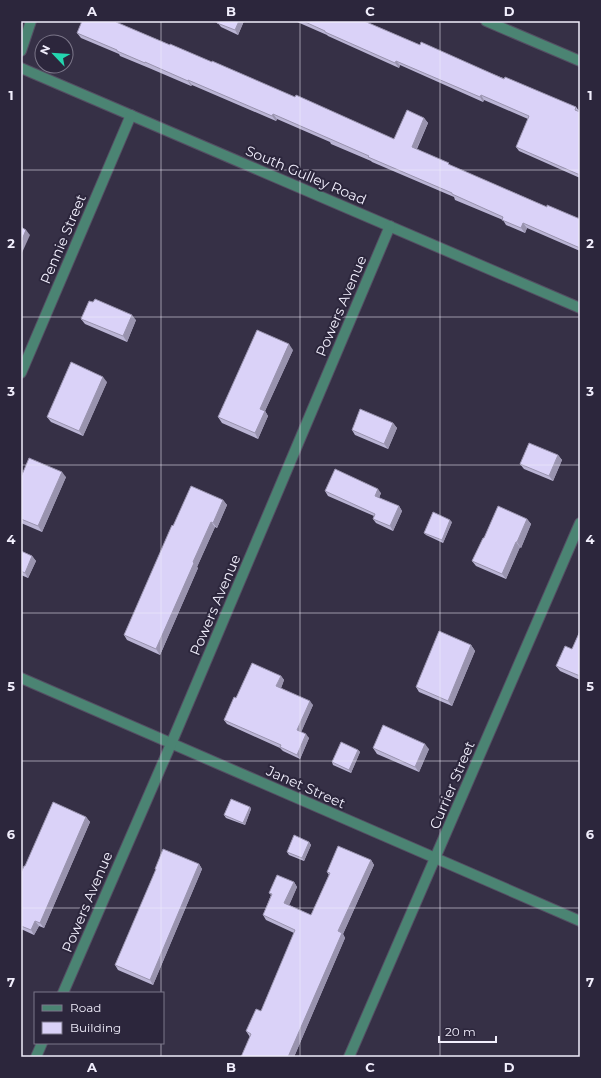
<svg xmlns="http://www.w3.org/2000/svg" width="601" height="1078" font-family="Montserrat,sans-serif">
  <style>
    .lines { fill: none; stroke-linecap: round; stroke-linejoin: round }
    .minor-casing { stroke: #544e63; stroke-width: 12 }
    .minor { stroke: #4b8473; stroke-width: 10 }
    .wall { fill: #bbb5d5 }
    .shaded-wall { fill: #9993ae }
    .building { fill: #dad2f8; stroke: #9993ae }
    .grid { fill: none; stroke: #f1eefc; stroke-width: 1; stroke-opacity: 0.55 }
    .labels { text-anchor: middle; stroke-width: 4; stroke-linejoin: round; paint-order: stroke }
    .street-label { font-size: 14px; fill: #f1eefc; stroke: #2c263c }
    .neatline { fill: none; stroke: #f1eefc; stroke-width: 1.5 }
    .grid-label { font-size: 13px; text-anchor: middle; font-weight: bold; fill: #f1eefc }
  </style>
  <rect width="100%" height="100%" fill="#363046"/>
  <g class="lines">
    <defs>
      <g id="minor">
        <polyline points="486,21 580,61"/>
        <polyline points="21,51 31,21"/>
        <polyline points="21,68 580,308"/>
        <polyline points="21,373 131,115"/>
        <polyline points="21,678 580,921"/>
        <polyline points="63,993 171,744 390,226"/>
        <polyline points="36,1057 42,1043"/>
        <polyline points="349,1057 580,523"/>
      </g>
    </defs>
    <use href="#minor" class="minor-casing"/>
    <use href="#minor" class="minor"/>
  </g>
  <g class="wall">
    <polygon points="213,21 244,21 238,35 221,27 218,23"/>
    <polygon points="295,21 364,21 420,45 576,107 580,112 580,178 519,151 516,147 528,119 484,100 483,102 400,65 399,68 328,36 327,35"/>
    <polygon points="118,23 394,139 424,118 428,123 417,149 450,165 547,207 580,219 580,251 527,228 525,233 506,225 503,220 455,200 454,197 372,162 371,161 331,144 330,142 277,119 276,121 192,85 191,86 149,68 120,56 119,54 81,38 77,33"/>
    <polygon points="81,319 136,320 127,342 85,324"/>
    <polygon points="293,350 265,411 268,416 258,439 222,423 218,417"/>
    <polygon points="107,382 83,436 51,422 47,417"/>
    <polygon points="393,423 397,428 388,449 355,435 352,430"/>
    <polygon points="558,455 562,460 553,481 524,469 520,464"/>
    <polygon points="21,477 66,477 42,532 21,523"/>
    <polygon points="325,491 381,493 379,498 399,506 402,511 393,531 376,523 373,519 374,516 328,496"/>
    <polygon points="223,500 227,505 217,528 215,527 197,567 198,568 160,655 127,640 124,635 173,526"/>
    <polygon points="527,519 531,524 521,548 520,547 506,579 476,566 472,561 484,538"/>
    <polygon points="452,522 443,543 426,535 424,533"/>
    <polygon points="21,551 32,556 36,561 28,578 21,575"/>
    <polygon points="580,631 580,680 560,671 556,666 572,649"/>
    <polygon points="471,645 475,651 452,706 419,692 416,687"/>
    <polygon points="281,676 284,680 281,688 313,705 301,732 309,738 300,759 283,751 280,748 227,724 224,720 236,698"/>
    <polygon points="373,748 429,749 419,772 377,754"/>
    <polygon points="358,750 360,752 351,773 333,765 332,762"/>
    <polygon points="250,807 251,809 245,825 226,818 224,815"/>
    <polygon points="86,817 90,822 44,928 39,926 34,935 21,929 21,873 25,866"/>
    <polygon points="309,842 311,845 304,861 289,855 287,852"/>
    <polygon points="371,860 374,865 343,934 345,938 294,1057 241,1057 250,1037 246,1031 261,1011 294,933 266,920 263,915 271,895 269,893 294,882 297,887 289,905 311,915 329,875 327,872"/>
    <polygon points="199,864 202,869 153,985 118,970 115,965 156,870 155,869"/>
  </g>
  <g class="shaded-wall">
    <polygon points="239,21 244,21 238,35 235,30"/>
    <polygon points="396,61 400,65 399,68 395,63"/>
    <polygon points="188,80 192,85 191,86 188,81"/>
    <polygon points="481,95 484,100 483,102 480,97"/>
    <polygon points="273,114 277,119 276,121 272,116"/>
    <polygon points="424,118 428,123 415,152 412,147"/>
    <polygon points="523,223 527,228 525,233 521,228"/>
    <polygon points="26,230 30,235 21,255 21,242"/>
    <polygon points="132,315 136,320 127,342 123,336"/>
    <polygon points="289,344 293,350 265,411 268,416 258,439 255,433 260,409"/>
    <polygon points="103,377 107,382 83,436 79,431"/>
    <polygon points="393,423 397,428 388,449 384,444"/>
    <polygon points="558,455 562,460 553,481 549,476"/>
    <polygon points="62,472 66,477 42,532 38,526"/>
    <polygon points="378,489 381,493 378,500 375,496"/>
    <polygon points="223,500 227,505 217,528 213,523"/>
    <polygon points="399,506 402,511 393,531 390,526"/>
    <polygon points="527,519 531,524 521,548 517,542"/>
    <polygon points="450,520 452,522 443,543 442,540"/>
    <polygon points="211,522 215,527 197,567 198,568 160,655 156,649 193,562"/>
    <polygon points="516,542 520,547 506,579 502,574"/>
    <polygon points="32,556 36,561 28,578 25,573"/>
    <polygon points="471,645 475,651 452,706 448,701"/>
    <polygon points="281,676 284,680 280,691 276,686"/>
    <polygon points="310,701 313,705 300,735 297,730"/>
    <polygon points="306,734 309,738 300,759 297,755"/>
    <polygon points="425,744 429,749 419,772 415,767"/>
    <polygon points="358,750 360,752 351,773 349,770"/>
    <polygon points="250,807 251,809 245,825 243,823"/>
    <polygon points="86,817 90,822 44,928 40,923"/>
    <polygon points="309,842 311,845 304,861 302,858"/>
    <polygon points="371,860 374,865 343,934 345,938 294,1057 288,1057 338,931"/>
    <polygon points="199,864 202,869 153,985 150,980"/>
    <polygon points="294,882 297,887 288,908 284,903"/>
    <polygon points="35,921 39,926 34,935 31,930"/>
  </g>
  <g class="building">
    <polygon points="82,21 116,21 116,22 170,45 170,44 212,62 212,61 295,97 296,95 394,139 407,110 424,118 412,147 449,163 448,164 547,207 547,205 580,219 580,248 523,223 521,228 502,220 503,217 452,194 452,193 368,157 369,156 328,138 273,114 272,116 188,80 188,81 145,62 145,63 117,51 117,50 77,33"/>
    <polygon points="218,21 239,21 235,30 217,23"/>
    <polygon points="303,21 364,21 420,45 421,42 504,79 505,77 576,107 575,110 580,112 580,175 516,147 529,116 481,95 480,97 396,61 395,63 325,32 325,31"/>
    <polygon points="21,227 26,230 21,242"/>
    <polygon points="95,299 132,315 123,336 81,319 89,301 93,302"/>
    <polygon points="257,330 289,344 260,409 265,411 255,433 218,417"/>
    <polygon points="71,362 103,377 79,431 47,417"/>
    <polygon points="360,409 393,423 384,444 352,430"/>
    <polygon points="529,443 558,455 549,476 520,464"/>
    <polygon points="29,458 62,472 38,526 21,519 21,477"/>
    <polygon points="335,469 378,489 375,496 399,506 390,526 373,519 375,514 325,491"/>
    <polygon points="191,486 223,500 213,523 211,522 193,562 194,563 156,649 124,635 172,525 173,526"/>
    <polygon points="498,506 527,519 517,542 516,542 502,574 472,561 483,538 484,538"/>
    <polygon points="433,512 450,520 442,540 424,533"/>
    <polygon points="21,551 32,556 25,573 21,571"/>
    <polygon points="439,631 471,645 448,701 416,687"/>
    <polygon points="580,631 580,676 556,666 565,646 572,649"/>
    <polygon points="252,663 281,676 276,686 310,701 297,730 306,734 297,755 280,747 281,745 224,720 234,697 236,698"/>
    <polygon points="383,725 425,744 415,767 373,748"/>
    <polygon points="341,742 358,750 349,770 332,762"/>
    <polygon points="231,799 250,807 243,823 224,815"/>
    <polygon points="53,802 86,817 40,923 35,921 31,930 21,926 21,873 24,866 25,866"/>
    <polygon points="294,835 309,842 302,858 287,852"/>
    <polygon points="338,846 371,860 338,931 342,933 288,1057 241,1057 251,1034 246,1031 256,1009 261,1011 295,930 263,915 272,894 269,893 277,875 294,882 284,903 311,915 330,873 327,872"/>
    <polygon points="163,849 199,864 150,980 115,965 156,869 155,869"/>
  </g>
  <path class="grid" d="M161,21V993M300,21V1057M440,21V1057M21,170H580M21,317H580M21,465H580M21,613H580M21,761H580M21,908H580M161,1043V1057"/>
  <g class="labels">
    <g class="street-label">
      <text transform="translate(306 175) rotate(23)" y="5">South Gulley Road</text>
      <text transform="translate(63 239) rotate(-67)" y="5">Pennie Street</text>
      <text transform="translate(341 306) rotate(-67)" y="5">Powers Avenue</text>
      <text transform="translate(215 605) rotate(-67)" y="5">Powers Avenue</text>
      <text transform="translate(452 785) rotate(-67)" y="5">Currier Street</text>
      <text transform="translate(306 787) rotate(24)" y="5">Janet Street</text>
      <text transform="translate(87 902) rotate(-67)" y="5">Powers Avenue</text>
    </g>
  </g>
  <rect width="601" height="1078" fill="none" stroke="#2c263c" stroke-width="44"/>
  <rect x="34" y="992" width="130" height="52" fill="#2c263c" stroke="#7b7689"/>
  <rect x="42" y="1005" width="20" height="6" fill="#4b8473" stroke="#7b7689"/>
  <text x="70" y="1012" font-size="12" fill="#f1eefc">Road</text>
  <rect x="42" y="1022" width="20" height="12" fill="#dad2f8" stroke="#7b7689"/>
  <text x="70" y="1032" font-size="12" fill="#f1eefc">Building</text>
  <g transform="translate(54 54) rotate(295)"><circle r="19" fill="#2c263c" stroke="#7b7689"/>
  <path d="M0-3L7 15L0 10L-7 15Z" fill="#24d5af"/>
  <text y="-6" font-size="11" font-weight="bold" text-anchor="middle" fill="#f1eefc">N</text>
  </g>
  <path d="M439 1036v6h57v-6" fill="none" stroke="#f1eefc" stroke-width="2"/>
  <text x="445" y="1036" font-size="12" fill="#f1eefc" stroke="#2c263c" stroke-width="3" paint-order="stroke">20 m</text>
  <rect x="22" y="22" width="557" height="1034" class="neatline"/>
  <g class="grid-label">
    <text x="92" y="16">A</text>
    <text x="231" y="16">B</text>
    <text x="370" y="16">C</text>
    <text x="509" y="16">D</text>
    <text x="11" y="100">1</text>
    <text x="590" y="100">1</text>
    <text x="11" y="248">2</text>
    <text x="590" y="248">2</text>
    <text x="11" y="396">3</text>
    <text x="590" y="396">3</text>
    <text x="11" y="544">4</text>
    <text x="590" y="544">4</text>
    <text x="11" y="691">5</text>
    <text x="590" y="691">5</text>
    <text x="11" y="839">6</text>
    <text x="590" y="839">6</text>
    <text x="11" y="987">7</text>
    <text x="590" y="987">7</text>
    <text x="92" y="1072">A</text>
    <text x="231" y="1072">B</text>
    <text x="370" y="1072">C</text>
    <text x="509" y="1072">D</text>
  </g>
</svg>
